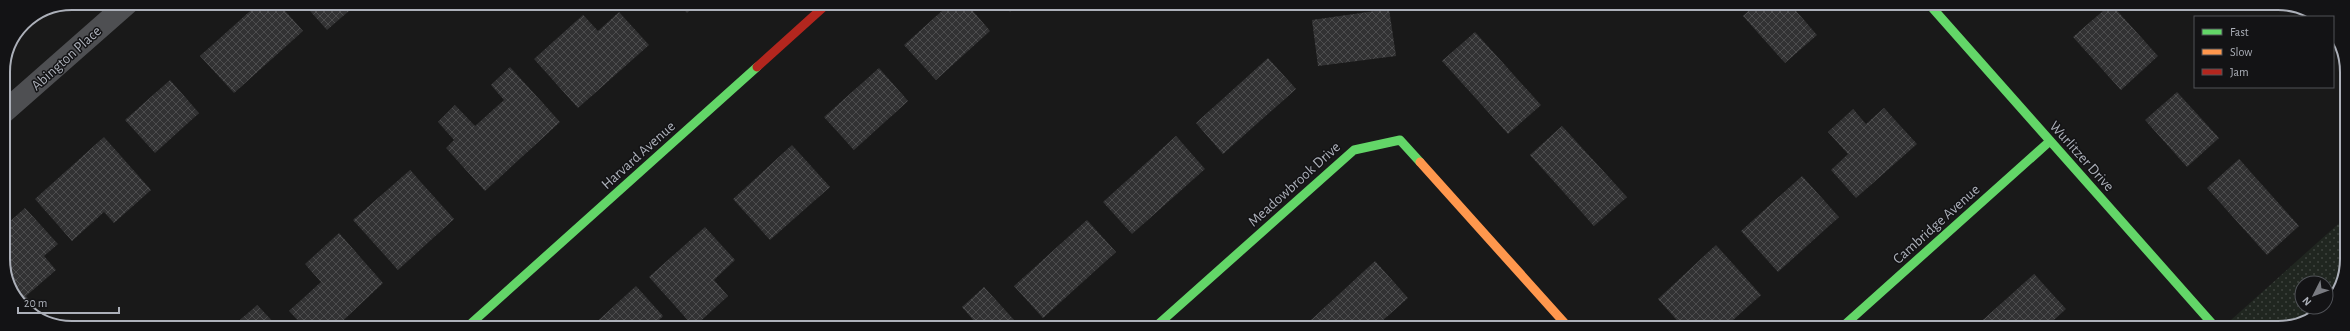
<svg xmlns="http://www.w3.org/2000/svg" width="2350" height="331" font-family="'Alegreya Sans',sans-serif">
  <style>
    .grass { fill: url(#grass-dots) }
    .building { fill: url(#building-cross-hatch) }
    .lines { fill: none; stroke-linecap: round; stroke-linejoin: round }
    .street { stroke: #4e4f52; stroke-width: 22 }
    .fast { stroke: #63d668; stroke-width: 9 }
    .slow { stroke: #ff974d; stroke-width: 9 }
    .jam { stroke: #b3261e; stroke-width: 9 }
    .labels { text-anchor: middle; stroke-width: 3; stroke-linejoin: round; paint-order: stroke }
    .street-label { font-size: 15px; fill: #acb0b9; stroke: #131315 }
    .rim { fill: none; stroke: #acb0b9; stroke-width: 2 }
  </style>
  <defs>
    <pattern id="grass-dots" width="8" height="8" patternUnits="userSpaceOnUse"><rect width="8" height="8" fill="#202620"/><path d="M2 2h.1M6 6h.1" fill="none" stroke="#3e433e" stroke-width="1.8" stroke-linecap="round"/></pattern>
    <pattern id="building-cross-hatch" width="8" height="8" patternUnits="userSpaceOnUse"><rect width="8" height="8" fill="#323233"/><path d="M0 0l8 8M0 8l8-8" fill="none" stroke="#4d4d4e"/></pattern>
  </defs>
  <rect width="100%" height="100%" fill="#191919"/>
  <polygon class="grass" points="2346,217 2346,268 2326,306 2326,283 2302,283 2302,307 2326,307 2324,311 2278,328 2222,328"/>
  <g class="building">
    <polygon points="259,3 278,3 303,31 234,93 200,56"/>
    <polygon points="303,3 358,3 327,30"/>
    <polygon points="678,3 698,3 687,13"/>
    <polygon points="951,3 966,3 990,31 936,80 904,45"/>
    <polygon points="1003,3 1020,3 1010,12"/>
    <polygon points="1757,3 1789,3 1817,35 1785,63 1743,16"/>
    <polygon points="2111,4 2158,56 2121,90 2073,37"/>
    <polygon points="1389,9 1396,56 1318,66 1312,20"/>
    <polygon points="619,12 649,45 578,108 534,59 583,15 598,31"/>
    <polygon points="1475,32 1541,105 1508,134 1442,61"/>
    <polygon points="1268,58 1296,89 1223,154 1196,123"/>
    <polygon points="510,67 560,122 485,191 446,148 454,140 438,122 455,105 475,126 504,100 491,85"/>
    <polygon points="879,68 908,101 854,150 824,117"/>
    <polygon points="170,80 199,113 155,153 125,120"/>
    <polygon points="2177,92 2219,138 2187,167 2145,120"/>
    <polygon points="1884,108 1917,144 1856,198 1831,170 1848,154 1828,132 1853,109 1866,124"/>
    <polygon points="1562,126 1627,197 1594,226 1530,155"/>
    <polygon points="1176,136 1205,169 1132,234 1103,202"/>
    <polygon points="104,137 151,190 114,223 104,212 72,241 35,199"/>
    <polygon points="792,145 830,187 770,240 733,199"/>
    <polygon points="2239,159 2299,226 2267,255 2207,188"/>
    <polygon points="410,170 454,219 398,270 353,220"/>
    <polygon points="1802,176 1839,217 1778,272 1741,231"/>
    <polygon points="25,208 58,244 44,256 56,270 26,296 41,314 38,316 26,311 5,276 5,226"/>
    <polygon points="1087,220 1116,252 1043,318 1014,286"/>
    <polygon points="705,227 735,260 714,280 728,296 694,327 649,277"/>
    <polygon points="339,233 383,283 335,328 304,327 289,311 321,282 305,264"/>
    <polygon points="1716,245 1761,295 1724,328 1684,328 1658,299"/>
    <polygon points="1375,261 1408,298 1374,328 1316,328 1310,321"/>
    <polygon points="2034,274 2066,309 2045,328 1974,328"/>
    <polygon points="636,286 663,316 651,328 590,328"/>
    <polygon points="984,287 1016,322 1010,328 969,328 975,322 962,307"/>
    <polygon points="257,305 278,327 232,327"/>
  </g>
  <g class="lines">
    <polyline class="street" points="3,113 128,3"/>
    <g class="fast">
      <polyline points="1928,3 2216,328"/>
      <polyline points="466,328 757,67"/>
      <polyline points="1154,328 1354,150 1400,140 1420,162"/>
      <polyline points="1841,328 2050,141"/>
    </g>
    <polyline class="slow" points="1420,162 1569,328"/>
    <polyline class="jam" points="757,67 828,3"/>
  </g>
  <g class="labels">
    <g class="street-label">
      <text transform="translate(66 58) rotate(-42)" y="5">Abington Place</text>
      <text transform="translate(638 155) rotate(-42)" y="5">Harvard Avenue</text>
      <text transform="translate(2082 156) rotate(48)" y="5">Wurlitzer Drive</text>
      <text transform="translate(1294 184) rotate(-42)" y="5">Meadowbrook Drive</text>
      <text transform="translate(1936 224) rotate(-42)" y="5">Cambridge Avenue</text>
    </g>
  </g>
  <path d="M0 0H2350V331H0ZM72 10H2278A62 62 0 0 1 2340 72V259A62 62 0 0 1 2278 321H72A62 62 0 0 1 10 259V72A62 62 0 0 1 72 10Z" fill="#131315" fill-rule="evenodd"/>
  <path class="rim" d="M72 10H2278A62 62 0 0 1 2340 72V259A62 62 0 0 1 2278 321H72A62 62 0 0 1 10 259V72A62 62 0 0 1 72 10Z"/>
  <rect x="2194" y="16" width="140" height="72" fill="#131315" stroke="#505257"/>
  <rect x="2202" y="29" width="20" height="6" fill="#63d668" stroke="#505257"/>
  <text x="2230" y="36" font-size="12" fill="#acb0b9">Fast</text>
  <rect x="2202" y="49" width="20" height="6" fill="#ff974d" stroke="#505257"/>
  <text x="2230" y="56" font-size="12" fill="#acb0b9">Slow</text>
  <rect x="2202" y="69" width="20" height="6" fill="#b3261e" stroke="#505257"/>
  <text x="2230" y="76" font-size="12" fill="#acb0b9">Jam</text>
  <g transform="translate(2314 295) rotate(228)"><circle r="19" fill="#131315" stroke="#505257"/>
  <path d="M0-3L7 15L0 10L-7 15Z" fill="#797b81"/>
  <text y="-6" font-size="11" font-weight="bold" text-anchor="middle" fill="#acb0b9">N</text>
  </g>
  <path d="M18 307v6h101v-6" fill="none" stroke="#acb0b9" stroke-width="2"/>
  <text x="24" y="307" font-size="12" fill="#acb0b9" stroke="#131315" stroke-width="3" paint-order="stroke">20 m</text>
</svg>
